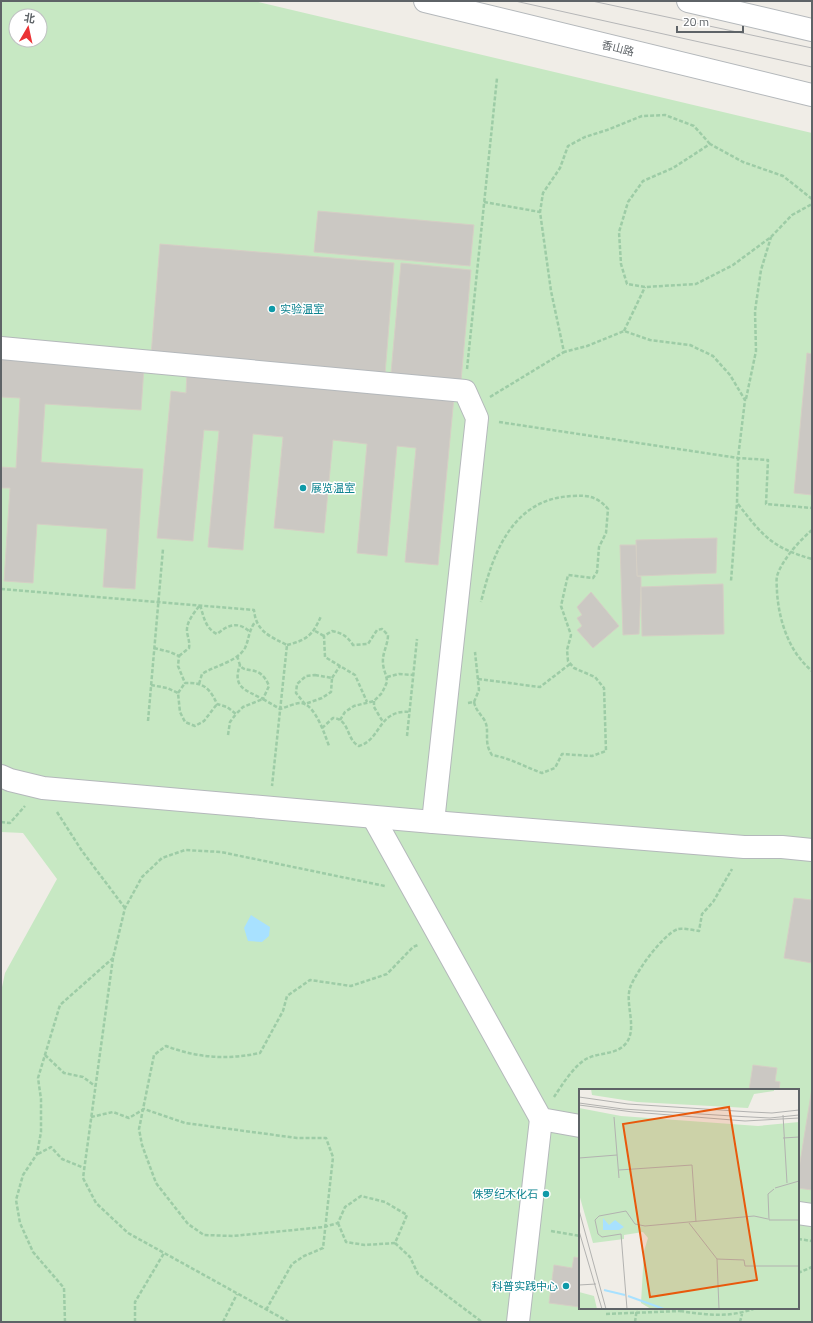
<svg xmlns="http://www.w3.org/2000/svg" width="813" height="1323" font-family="'Titillium Web','Noto Sans SC',sans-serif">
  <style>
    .green { fill: #c7e8c3; fill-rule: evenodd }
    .water { fill: #a8e1ff }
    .building { fill: #cbc8c3; stroke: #d5cfc5 }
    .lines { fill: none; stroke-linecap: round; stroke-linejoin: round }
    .minor-casing { stroke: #b4b8bb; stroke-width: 24 }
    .path { stroke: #9dcca6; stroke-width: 2.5; stroke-dasharray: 4 2; stroke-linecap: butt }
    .minor { stroke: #fff; stroke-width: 22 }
    .tram { stroke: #b5b6b7; stroke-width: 1 }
    .culture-dot { fill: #0f9aa8; stroke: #fff; stroke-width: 1.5 }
    .labels { text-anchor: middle; stroke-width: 3; stroke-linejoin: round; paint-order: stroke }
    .street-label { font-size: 11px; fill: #5e6367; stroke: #fff }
    .culture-label { font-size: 11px; fill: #0d838f; stroke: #fff; text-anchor: start }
    .inset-river { fill: none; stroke: #a8e1ff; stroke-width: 2 }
    .inset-road { fill: none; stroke: #b2b2b0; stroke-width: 1 }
    .view { fill: #e8590c; fill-opacity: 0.15; stroke: #e8590c; stroke-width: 2 }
    .inset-edge { fill: none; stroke: #5e6367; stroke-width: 2 }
  </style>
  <rect width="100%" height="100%" fill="#f0ede7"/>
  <path class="green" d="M1,1H254L812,133V1322H1V992L5,973L57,879L23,833L1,832ZM16,16H40V40H16ZM580,1090H798V1308H580Z"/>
  <polygon class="water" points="251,915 270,927 269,936 262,942 248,941 244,928"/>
  <g class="building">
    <polygon points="318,211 474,225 470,266 314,252"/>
    <polygon points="160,244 394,263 385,374 151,355"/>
    <polygon points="401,263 471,270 461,380 391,373"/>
    <polygon points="807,353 812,354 812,495 794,493"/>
    <polygon points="1,357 144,367 141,410 45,404 41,462 143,469 135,589 103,587 107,529 37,524 33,583 4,581 10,488 1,488 1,467 16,468 20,398 1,397"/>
    <polygon points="187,372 454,397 438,565 405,562 416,448 397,446 387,556 357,553 367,444 333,440 324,533 274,528 283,437 253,434 243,550 208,547 219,431 204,430 193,541 157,538 171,391 186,393"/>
    <polygon points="717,538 716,573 637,576 636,540"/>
    <polygon points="620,545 636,545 637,576 641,577 641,587 639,634 623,635"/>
    <polygon points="723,584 724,634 642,636 641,587"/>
    <polygon points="591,592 619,626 593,648 577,630 582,626 577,618 582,615 577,607"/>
    <polygon points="794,898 812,900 812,963 784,958"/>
    <polygon points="753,1065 777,1068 775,1081 780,1082 779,1090 749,1090"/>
    <polygon points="812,1088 812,1190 798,1188 798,1175"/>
    <polygon points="574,1257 580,1258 580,1307 549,1303 554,1265 572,1268"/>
  </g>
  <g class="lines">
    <defs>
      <g id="minor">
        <polyline points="425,1 812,95"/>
        <polyline points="688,1 812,30"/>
        <polyline points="1,348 465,391 477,418 433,822"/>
        <polyline points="1,776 10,780 43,788 433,822 744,847 782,847 812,850"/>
        <polyline points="373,817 541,1119 580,1126"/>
        <polyline points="798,1213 812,1215"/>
        <polyline points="518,1322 541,1119"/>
      </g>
    </defs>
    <use href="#minor" class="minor-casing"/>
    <g class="path">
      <polyline points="710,144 694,126 665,115 642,116 607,130 585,137 568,146 560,168 543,193 540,212 551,291 564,352 587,346 624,331 650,340 690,345 713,356 730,375 745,400 738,458 737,503 731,581"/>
      <polyline points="812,199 783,176 743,162 710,144 673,168 643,181 628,202 619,232 621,264 627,284 645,287 696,284 733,265 771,237 792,215 812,204"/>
      <polyline points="484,202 540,212"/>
      <polyline points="624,331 645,287"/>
      <polyline points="467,369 497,78"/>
      <polyline points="490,397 564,352"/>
      <polyline points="746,399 756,351 755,311 761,270 771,237"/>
      <polyline points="499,422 738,458 768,460 766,504 812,508"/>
      <path d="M738,504C762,535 772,548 812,559"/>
      <path d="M812,530C799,541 782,560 777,576C776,581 777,587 777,592C779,621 789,652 812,671"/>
      <path d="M1,589L254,610C256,631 269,636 287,645L272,786"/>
      <polyline points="315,631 324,636"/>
      <path d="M287,645C307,640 313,635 321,616"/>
      <path d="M154,648L170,652L179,656L178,666L185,683C203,682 210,688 217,704L227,707L236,714L243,707L263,699L280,709C287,707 295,703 301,703C315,704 325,735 329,746"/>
      <path d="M179,656L189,648C190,642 188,638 187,632C186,622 194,613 200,605C204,617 205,628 217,634C228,625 237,621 249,631"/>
      <path d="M237,656C238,658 239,663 240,665C245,675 260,663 269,686L263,699C245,690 232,687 240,665"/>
      <polygon points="315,675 332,678 331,692 322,698 305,704 296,693 297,684 306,676"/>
      <polyline points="387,677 399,674 414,675"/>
      <polyline points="332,678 340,666"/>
      <polyline points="478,679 540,687 570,664"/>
      <path d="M199,684L202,674C214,666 237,662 245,648C249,640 248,632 255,622"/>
      <polyline points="151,685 167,688 178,693 180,712 185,722 195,726 204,721 217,704"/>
      <polyline points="178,693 185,683"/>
      <polyline points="374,701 374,707 383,722"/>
      <path d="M474,702C476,711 481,714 485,721C490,732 483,742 492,755C510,758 525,767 542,773L555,768L562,754L592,756L606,751L604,688L595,677L574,668L568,661L567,650L571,635L561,606L568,575L593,578L597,572L599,547L606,533L608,509C598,497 589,495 573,496C513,498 493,552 481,602"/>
      <polyline points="468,703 474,702 479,690 475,652"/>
      <path d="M340,720L345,712L354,706L374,701L382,693L387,682C387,676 383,669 383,663C382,653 388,645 388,635L382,629L377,630L368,644L353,645C347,636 342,633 332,631L324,636L325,657L355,675L367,702"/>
      <polyline points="148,721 163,549"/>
      <path d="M322,728L333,718C350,719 346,740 359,746C382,739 378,709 410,712"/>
      <polyline points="228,735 230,722 236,714"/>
      <polyline points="407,736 417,639"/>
      <polyline points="57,812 82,851 125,908"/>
      <polyline points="1,822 10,823 25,806"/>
      <polyline points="45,1055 64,1073 83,1077 95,1086"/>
      <path d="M554,1097C562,1085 575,1064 588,1058C601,1052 618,1055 627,1042C637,1027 625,1004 630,988C635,973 663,934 678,929C683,928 693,930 699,931L702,914L713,902L732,869"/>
      <polyline points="91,1117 113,1112 129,1118 144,1109 185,1123 297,1138 326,1138 333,1157 323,1248 304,1256 292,1264 266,1310"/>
      <polyline points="38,1154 51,1147 62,1159 84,1168"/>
      <path d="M338,1223L346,1242L365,1245L395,1243L407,1215L385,1202L361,1196L345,1207L338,1223L324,1227L233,1236L204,1235L188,1224L156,1183L142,1145L139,1129L154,1055L166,1046C198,1058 227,1060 260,1053L283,1011L287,996L310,980L351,986L387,974L413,947L418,945"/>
      <polyline points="551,1231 580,1236"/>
      <polyline points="798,1239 812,1241"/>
      <polyline points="395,1243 410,1257 418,1274 482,1322"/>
      <polyline points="798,1273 812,1267"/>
      <path d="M680,1311C707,1315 730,1318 756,1308"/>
      <polyline points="606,1314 680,1311 682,1308"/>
      <polyline points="65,1322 64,1288 33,1252 20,1223 16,1200 23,1175 37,1154 41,1132 41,1099 38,1078 60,1005 113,958"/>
      <polyline points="135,1322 135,1302 164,1253"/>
      <polyline points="223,1322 237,1294"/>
      <polyline points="289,1322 128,1233 96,1203 83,1178 113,958 125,908 142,877 162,858 185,850 221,852 385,886"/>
      <polyline points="635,1322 637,1308"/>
      <polyline points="740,1322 742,1314"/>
    </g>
    <use href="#minor" class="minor"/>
    <g class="tram">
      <polyline points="515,1 812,67"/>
      <polyline points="592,1 812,48"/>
    </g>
  </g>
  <g class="culture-dot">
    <circle cx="272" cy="309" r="4"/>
    <circle cx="303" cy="488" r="4"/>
    <circle cx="546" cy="1194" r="4"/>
    <circle cx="566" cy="1286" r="4"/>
  </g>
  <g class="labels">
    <g class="street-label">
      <text transform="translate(618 48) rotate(14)" y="4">香山路</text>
    </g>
    <g class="culture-label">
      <text x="280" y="313">实验温室</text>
      <text x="311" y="492">展览温室</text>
      <text x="538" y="1198" text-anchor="end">侏罗纪木化石</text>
      <text x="558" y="1290" text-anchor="end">科普实践中心</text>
    </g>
  </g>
  <g transform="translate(579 1089)">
    <rect width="220" height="220" fill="#f0ede7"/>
    <path d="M12,0H195V2L175,5L169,19L58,13L13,6ZM0,19L42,27L152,35L179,37L220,33V220H72L62,214L65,162L69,149L64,143L45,146V150L14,154L0,105ZM0,203L15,207L18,220H0Z" fill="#c7e8c3"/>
    <path d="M24,129L30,136L36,131L45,138L40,141H24Z" fill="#a8e1ff"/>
    <path class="inset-river" d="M25,201L46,206M49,207L85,220"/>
    <path class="inset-road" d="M0,8L49,15L172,23L193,24L220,21M0,14L44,20L153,27L191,29L220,26M0,16L54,23L166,32L220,29M204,26L208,94M35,28L40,89M204,49L220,48M0,69L38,66M40,81L113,76L117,133M196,99L220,92M195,100L189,105L190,131H220M0,121L27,220M110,134L138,170L165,171L166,177H220M0,142L23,220M138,170L140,220M0,196L17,195M48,220L42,145L23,148L19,145L16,131L20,127L47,122L56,135L66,137L175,127L189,130"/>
    <path class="view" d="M150,18L178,191L71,208L44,35Z"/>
    <rect width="220" height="220" class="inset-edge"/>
  </g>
  <rect width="813" height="1323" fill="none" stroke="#5e6367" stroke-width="4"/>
  <g transform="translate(28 28) rotate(9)"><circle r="19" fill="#ffffff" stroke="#bfc1c2"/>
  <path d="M0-3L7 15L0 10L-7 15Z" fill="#eb3234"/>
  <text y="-6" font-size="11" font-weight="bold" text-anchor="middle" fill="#5e6367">北</text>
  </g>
  <path d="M677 26v6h66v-6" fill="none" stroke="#5e6367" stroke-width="2"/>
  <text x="683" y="26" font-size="12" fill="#5e6367" stroke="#ffffff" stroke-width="3" paint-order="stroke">20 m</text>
</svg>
